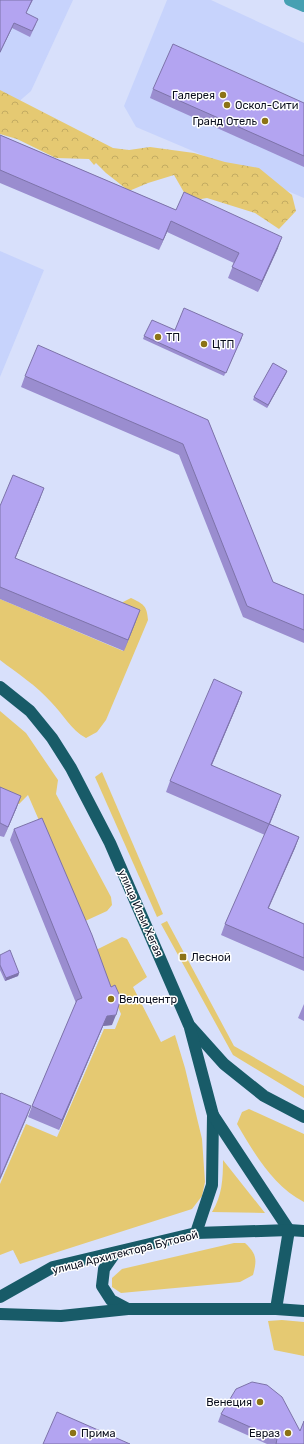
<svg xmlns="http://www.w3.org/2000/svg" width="304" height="1444" font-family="Rubik,sans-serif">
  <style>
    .built { fill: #c7d3fc }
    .green { fill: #e5c972 }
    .forest { fill: url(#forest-crowns) }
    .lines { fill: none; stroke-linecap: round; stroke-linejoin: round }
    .minor { stroke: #46a0b2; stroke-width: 12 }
    .major { stroke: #185b68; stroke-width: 12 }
    .wall { fill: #9a8dcf }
    .shaded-wall { fill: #7d73a9 }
    .building { fill: #b3a4f1; stroke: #7d73a9 }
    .poi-dot { fill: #8c7316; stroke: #fff; stroke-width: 1.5 }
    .labels { text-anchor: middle; stroke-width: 3; stroke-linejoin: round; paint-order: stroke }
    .poi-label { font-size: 11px; fill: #0a0e1d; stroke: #fff; text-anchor: start }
    .street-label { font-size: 11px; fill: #0a0e1d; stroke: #fff }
  </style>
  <defs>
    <pattern id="forest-crowns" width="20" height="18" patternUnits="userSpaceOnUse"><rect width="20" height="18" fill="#e5c972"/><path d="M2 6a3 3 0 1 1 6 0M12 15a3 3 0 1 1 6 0" fill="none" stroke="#c3ab62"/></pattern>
  </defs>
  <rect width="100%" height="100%" fill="#d8e0fb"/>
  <g class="built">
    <polygon points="0,0 73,0 31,91 16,104 0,98"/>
    <polygon points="167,0 211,0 304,43 304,198 136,127 124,106"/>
    <polygon points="0,251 44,270 0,377"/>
  </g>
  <g class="green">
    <path d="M131,598C143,604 147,605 148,620L106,720L97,732L86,738C71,730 63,714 51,702C37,686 17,673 0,660V599L123,651L116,613L123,602Z"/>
    <polygon points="0,711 26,733 58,780 56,794 111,897 112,905 107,911 83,922 28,795 19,804 0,797"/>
    <polygon points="102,772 163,914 157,917 95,777"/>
    <polygon points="167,921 234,1046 304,1086 304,1098 233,1055 161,924"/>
    <polygon points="122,937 127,939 147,977 133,987 161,1042 175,1035 185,1068 202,1139 205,1182 202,1196 192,1209 20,1264 13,1250 0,1255 0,1184 26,1124 57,1137 104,1029 115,1029 121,1014 112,993 92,952"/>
    <path d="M249,1109L304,1134V1202C273,1186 254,1153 237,1124L242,1112Z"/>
    <path d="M223,1160L265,1213L212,1212C222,1196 223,1179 223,1160Z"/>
    <path d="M234,1243H245C257,1254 257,1260 253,1275L240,1282L121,1293L112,1287V1278L122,1269Z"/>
    <polygon points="282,1320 304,1322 304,1356 274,1350 268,1321"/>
  </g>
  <polygon class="forest" points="0,90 113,148 129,150 150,147 194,153 225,162 259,168 292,195 296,211 279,229 255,213 207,198 189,201 174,175 148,183 129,191 106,173 96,163 94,165 89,159 56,158 17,139 0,134"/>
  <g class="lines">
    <polyline class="minor" points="290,0 304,6"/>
    <g class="major">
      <polyline points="0,687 30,711 52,738 71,768 110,843 189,1025 224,1064 264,1096 304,1117"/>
      <polyline points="190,1028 213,1115 212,1185 196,1233"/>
      <polyline points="213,1115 289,1230 276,1309"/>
      <polyline points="115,1253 104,1269 102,1286 111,1300 128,1309"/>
      <polyline points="0,1297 53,1267 196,1233 289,1230 304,1231"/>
      <polyline points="0,1314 61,1316 128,1309 276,1309 304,1311"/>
    </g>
  </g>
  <g class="wall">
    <polygon points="0,0 33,0 26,13 36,24 30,37 12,28"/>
    <polygon points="153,89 304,103 304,167 150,98"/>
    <polygon points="0,135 176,210 278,248 258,292 228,278 234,263 167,232 159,250 0,183"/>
    <polygon points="175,330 242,338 224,376 143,339 144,336"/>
    <polygon points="287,371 267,408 253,400 254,397"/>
    <polygon points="25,376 208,420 273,582 304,595 304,643 243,617 179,455 21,387"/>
    <polygon points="40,499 15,558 136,621 124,651 0,599 0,506"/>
    <polygon points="242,692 238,703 212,765 277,806 270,824 299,837 295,848 268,908 304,924 304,971 221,935 225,924 265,835 166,792 170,781"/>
    <polygon points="0,787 17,807 4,837 0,836"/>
    <polygon points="14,829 112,1025 103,1026 59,1130 28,1117 32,1106 76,1003 10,840"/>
    <polygon points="0,955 19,973 18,976 5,981 0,970"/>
    <polygon points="304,1004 304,1021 298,1018"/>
    <polygon points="221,1414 300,1431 304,1444 267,1444 218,1422"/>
  </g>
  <g class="shaded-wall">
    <polygon points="14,23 12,28 0,53 0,52"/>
    <polygon points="171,221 167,232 159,250 163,240"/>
    <polygon points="282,237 278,248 258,292 262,281"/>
    <polygon points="287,371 286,374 267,408 268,405"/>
    <polygon points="44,488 40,499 11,569 15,558"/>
    <polygon points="140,610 136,621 124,651 128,640"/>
    <polygon points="242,692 238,703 207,776 211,765"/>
    <polygon points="281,795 277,806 265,835 269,824"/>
    <polygon points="21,796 17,807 4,837 8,827"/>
    <polygon points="299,837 295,848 264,919 268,908"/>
    <polygon points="19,973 18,976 5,981 6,978"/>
    <polygon points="116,1015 112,1025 103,1026 59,1130 62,1120 107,1016"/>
    <polygon points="31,1106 27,1117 0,1180 0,1178"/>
  </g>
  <g class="building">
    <polygon points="0,0 32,0 26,13 38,19 32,31 14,23 0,52"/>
    <polygon points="173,44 304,103 304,156 153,89"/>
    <polygon points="0,135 176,210 184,192 282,237 262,281 232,267 239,253 171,221 163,240 0,170"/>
    <polygon points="184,308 243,334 226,373 144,336 152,320 175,330"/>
    <polygon points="38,345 208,420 273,582 304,595 304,630 247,606 183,444 25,376"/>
    <polygon points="273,363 287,371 268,405 254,397"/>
    <polygon points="13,475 44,488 15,558 140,610 128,640 0,587 0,506"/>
    <polygon points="214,679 242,692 211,765 281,795 269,824 170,781"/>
    <polygon points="0,787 21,796 8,827 0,823"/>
    <polygon points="42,818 92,935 111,987 115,985 119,994 120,1001 116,1015 107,1016 62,1120 32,1106 77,1000 82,998 14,829"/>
    <polygon points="269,824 299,837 268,908 304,924 304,958 225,924"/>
    <polygon points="10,950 19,973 6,978 0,965 0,955"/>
    <polygon points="1,1093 31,1106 0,1178 0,1094"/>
    <polygon points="252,1382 267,1385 282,1397 300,1431 304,1421 304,1444 276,1444 277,1439 221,1414 236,1389"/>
    <polygon points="57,1412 130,1444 43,1444"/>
  </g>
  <g class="poi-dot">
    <circle cx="223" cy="95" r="4"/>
    <circle cx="227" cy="105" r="4"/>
    <circle cx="265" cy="121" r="4"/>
    <circle cx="158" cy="337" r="4"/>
    <circle cx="204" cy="344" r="4"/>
    <rect x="179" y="953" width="8" height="8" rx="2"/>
    <circle cx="111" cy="999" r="4"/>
    <circle cx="260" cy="1402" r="4"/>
    <circle cx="73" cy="1433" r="4"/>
    <circle cx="288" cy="1433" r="4"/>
  </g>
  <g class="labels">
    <g class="poi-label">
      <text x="215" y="99" text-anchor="end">Галерея</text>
      <text x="235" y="109">Оскол-Сити</text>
      <text x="257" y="125" text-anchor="end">Гранд Отель</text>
      <text x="166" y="341">ТП</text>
      <text x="212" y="348">ЦТП</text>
      <text x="191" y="961">Лесной</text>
      <text x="119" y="1003">Велоцентр</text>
      <text x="252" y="1406" text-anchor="end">Венеция</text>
      <text x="81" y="1437">Прима</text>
      <text x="280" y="1437" text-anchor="end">Евраз</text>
    </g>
    <g class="street-label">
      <text transform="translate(141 913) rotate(66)" y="4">улица Ильи Хегая</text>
      <text transform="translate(125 1252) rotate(-14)" y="4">улица Архитектора Бутовой</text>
    </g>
  </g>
</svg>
